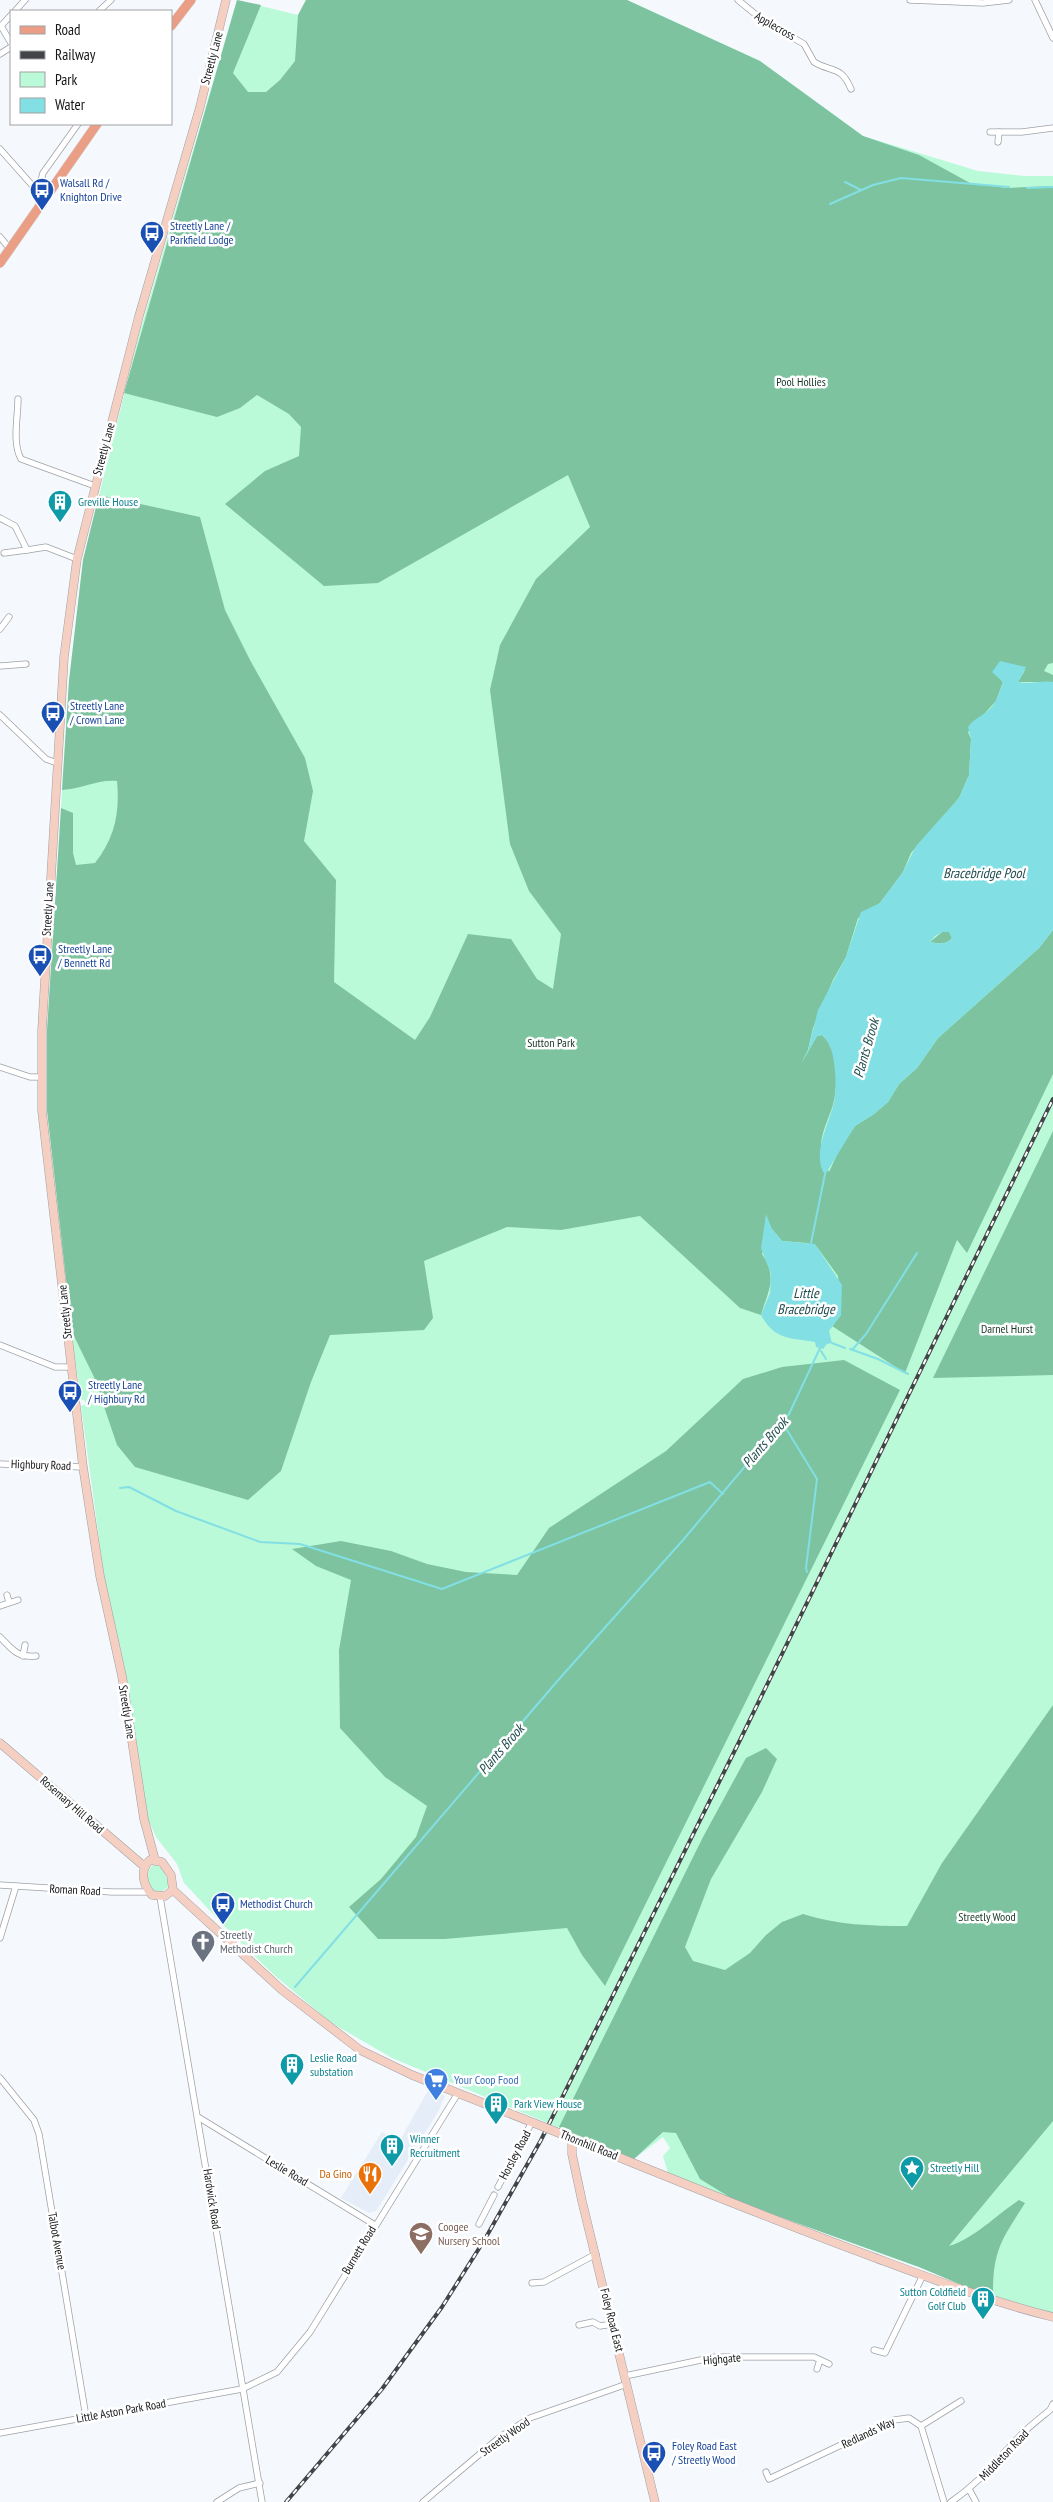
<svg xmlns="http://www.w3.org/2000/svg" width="1053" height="2502" font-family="'PT Sans Narrow',sans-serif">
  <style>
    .built { fill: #e5edf8 }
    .green { fill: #bbfad8 }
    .forest { fill: #7dc39f }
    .water { fill: #82dfe4; fill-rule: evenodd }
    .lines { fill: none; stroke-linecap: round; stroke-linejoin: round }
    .stream { stroke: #82dfe4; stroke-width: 2 }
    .minor-casing { stroke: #9ea1a6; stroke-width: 7 }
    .secondary-casing { stroke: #9ea1a6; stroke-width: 9 }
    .primary-casing { stroke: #d5d5d5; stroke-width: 10 }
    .minor { stroke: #fff; stroke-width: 5.5 }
    .secondary { stroke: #f4cfc2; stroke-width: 8 }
    .primary { stroke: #e99e85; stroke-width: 9 }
    .rail-casing { stroke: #434447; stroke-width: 4 }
    .rail { stroke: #fff; stroke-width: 2; stroke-dasharray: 5.5; stroke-linecap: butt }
    .secondary-bridge-casing { stroke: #9ea1a6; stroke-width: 9; stroke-linecap: butt }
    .secondary-bridge { stroke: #f4cfc2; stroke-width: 8 }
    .labels { text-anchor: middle; stroke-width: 5; stroke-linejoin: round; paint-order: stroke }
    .street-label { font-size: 12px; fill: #141517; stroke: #fff }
    .transit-label { font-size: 12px; fill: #164399; stroke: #fff; text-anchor: start }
    .park-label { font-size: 12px; fill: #173727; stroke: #fff }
    .culture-label { font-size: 12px; fill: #0d838f; stroke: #fff; text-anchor: start }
    .worship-label { font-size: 12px; fill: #5b616d; stroke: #fff; text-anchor: start }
    .shop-label { font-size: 12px; fill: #366cbe; stroke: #fff; text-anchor: start }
    .food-label { font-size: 12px; fill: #c56008; stroke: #fff; text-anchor: end }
    .education-label { font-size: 12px; fill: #785e54; stroke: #fff; text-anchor: start }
    .water-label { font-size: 14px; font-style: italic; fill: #224d4f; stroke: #fff }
  </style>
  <rect width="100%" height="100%" fill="#f5f9fe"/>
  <polygon class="built" points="430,2087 445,2096 438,2112 376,2211 369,2213 341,2198 382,2132 399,2142"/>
  <g class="green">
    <path d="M237,0L298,15L306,0H627L760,61L863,136L978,171L1025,176H1053V2313C1003,2302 958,2281 910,2264C829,2235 748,2206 668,2173L663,2156L670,2148L663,2137L634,2159L392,2058L330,2022L273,1974L229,1931L184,1883L177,1864L156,1837L148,1819L126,1674L104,1576L81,1406L85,1404V1401L81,1399L75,1359L47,1110V1031L69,681L83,560L140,331Z"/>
    <path d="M153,1865L161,1867L168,1880V1887L161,1892L154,1891C147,1883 145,1872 153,1865Z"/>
  </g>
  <g class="forest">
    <path d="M237,0L261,5L233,73L248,92H266L280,80L295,61L298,15L306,0H627L760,61L863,136L919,155L970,183L1007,188L1053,186V663L1048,664L1044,671L1053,675V682H1018L1025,670L999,678L1003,682L996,701L968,732L971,739L969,775L959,798L911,853L903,872L880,903L858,918L846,957L833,980L813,1028L808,1050L801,1064L817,1036L822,1035C839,1050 838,1085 833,1105C829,1118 821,1133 821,1146C820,1154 826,1165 829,1172L840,1148L855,1126L874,1114L888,1102L899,1084L917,1068L938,1038L1039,948L1053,930V1074L967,1253L957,1240L905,1373L832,1326L841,1315L838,1276L817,1247L807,1243L782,1241L772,1229L762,1254C778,1278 768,1291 761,1315L740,1308L640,1216L561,1230L507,1227L424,1261L433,1318L424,1330L330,1335L311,1382L281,1471L248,1500L135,1467L117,1445L94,1377L72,1332L47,1110V1031L61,808L73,813V853L76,865L95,863C115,838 120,812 117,781C99,779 81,789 62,790L69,681L83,560L99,495L200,517L225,610L250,660L305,758L313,791L304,841L336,880L334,982L415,1040L430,1017L468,934L511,939L537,979L553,989L561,934L529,891L510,844L490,690L500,645L536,579L590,527L568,475L378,583L324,586L225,504L265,471L299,456L301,427L289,414L257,395L240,408L217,417L124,393Z"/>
    <path d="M942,932H949L952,938C946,945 939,944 930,942Z"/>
    <polygon points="1053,1131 1053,1375 933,1378"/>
    <polygon points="844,1360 900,1390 605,1986 582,1955 567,1928 445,1939 378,1939 349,1907 381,1879 416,1837 427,1806 385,1777 340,1728 339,1650 351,1580 316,1566 292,1549 341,1541 391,1551 427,1564 466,1572 517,1575 549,1528 666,1451 743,1379 782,1367"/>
    <path d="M1053,1705V2121L949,2246C975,2238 996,2215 1019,2200L1025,2203C1003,2238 993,2249 993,2292L971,2289L919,2267L736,2201L700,2179L676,2133L663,2132L634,2159L559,2127L703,1837L746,1758L766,1748L777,1759L762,1792L711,1879L685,1947L693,1961L725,1970L750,1953L766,1935L782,1922L803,1914C838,1925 871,1926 907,1926L942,1863Z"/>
  </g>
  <g class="water">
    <path d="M1000,661L1026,667L1018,682C1030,685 1041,680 1053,682V930L1039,948L938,1038L917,1068L899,1084L888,1102L874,1114L855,1126L825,1175C811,1154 829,1124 834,1103C836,1090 836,1076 834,1063C833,1053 830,1042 822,1035L817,1036L801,1064L808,1050L818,1010L846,957L861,912L880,903L903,872L916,846L959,798L969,775L971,739L968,727C974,718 983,716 991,708C997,701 1000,691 1003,682L992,672ZM942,932H949L952,938C946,945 939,944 930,942L935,936Z"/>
    <path d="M766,1214L772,1229L782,1241L815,1244L842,1285L841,1315L829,1331L832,1343L827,1344L823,1349L816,1347L815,1342C790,1338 774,1340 761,1315L770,1293L771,1274L761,1248Z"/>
  </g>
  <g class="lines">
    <g class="stream">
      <polyline points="845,182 861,190"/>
      <polyline points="1027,188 1053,187"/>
      <polyline points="830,204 873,185 901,178 1009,187"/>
      <polyline points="811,1243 825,1174"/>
      <polyline points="832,1343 845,1348"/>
      <polyline points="850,1349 878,1359 908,1374"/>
      <polyline points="852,1350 866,1334 917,1253"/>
      <polyline points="821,1351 826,1359"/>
      <polyline points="782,1422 817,1479 806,1568 807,1572"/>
      <polyline points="120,1488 129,1487 176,1511 260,1542 300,1544 442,1589 710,1482 723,1494"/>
      <polyline points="295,1987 560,1678 683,1540 789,1414 820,1348"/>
    </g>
    <defs>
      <g id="minor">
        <path d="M738,0L765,22L804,44L814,62C832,73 841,65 851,89"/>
        <polyline points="910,0 983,3 1009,0"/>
        <polyline points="1035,0 1053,38"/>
        <polyline points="15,11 25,0"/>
        <polyline points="99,11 111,0"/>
        <polyline points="11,15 1,26 11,43"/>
        <polyline points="0,54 11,47"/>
        <polyline points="990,132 1022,132 1053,128"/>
        <polyline points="998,142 999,132"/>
        <polyline points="0,149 39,193"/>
        <polyline points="38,192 43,173 78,124"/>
        <polyline points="0,237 10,249"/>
        <path d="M18,399C18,417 12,443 21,459L95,486"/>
        <polyline points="0,518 15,526 27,550 46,547 77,559"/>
        <polyline points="4,553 27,550"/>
        <polyline points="0,629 9,617"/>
        <polyline points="0,666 26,664"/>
        <polyline points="0,715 46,759 57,763"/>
        <polyline points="0,1067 30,1077 41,1077"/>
        <polyline points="0,1345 55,1367 71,1367"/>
        <polyline points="0,1464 83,1467"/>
        <polyline points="7,1595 9,1602"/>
        <polyline points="0,1606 18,1600"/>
        <path d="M0,1637C12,1649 17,1658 36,1656"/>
        <polyline points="23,1656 25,1645"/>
        <polyline points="0,1885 112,1892 149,1892"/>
        <polyline points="160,1897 262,2502"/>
        <polyline points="0,1938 16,1886"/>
        <polyline points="0,2078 34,2120 39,2134 86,2417"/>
        <polyline points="198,2117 375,2225"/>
        <polyline points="498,2187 532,2122"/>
        <polyline points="479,2224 494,2195"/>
        <polyline points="532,2283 544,2282 596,2254"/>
        <polyline points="579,2325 593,2322 600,2326 613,2324"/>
        <polyline points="874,2350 885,2353 923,2275"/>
        <polyline points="817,2369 820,2360"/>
        <polyline points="625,2376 715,2357 814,2357 829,2364"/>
        <polyline points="921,2426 961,2401"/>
        <polyline points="0,2433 242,2389 277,2372 310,2332 458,2093"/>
        <polyline points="766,2472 769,2479 894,2420 909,2418 921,2426 944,2502"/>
        <polyline points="969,2489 976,2502"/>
        <polyline points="217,2502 239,2488 260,2483"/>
        <polyline points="423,2502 500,2437 530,2418 627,2384"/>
        <path d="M951,2502C979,2483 995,2462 1018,2438C1027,2428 1039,2419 1050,2410L1053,2404"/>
      </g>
      <g id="secondary">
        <polyline points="0,1743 145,1867"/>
        <path d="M150,1860L162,1862L171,1875L173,1890L165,1896L152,1895C143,1885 139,1870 150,1860Z"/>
        <polyline points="155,1860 144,1819 122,1676 100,1576 83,1467 42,1111 42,1030 64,657 77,559 139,316 200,107 226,0"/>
        <polyline points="173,1890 282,1990 360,2050 412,2075 544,2127"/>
        <path d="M559,2133C663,2175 767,2218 873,2257C932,2279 992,2302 1053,2317"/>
        <polyline points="572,2138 572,2154 582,2201 655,2502"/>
      </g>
      <g id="primary">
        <polyline points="171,26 191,0"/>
        <polyline points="0,263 97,124"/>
      </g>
    </defs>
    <use href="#minor" class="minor-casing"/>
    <use href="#secondary" class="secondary-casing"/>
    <use href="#primary" class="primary-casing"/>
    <use href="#minor" class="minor"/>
    <use href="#secondary" class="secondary"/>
    <use href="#primary" class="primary"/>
    <defs>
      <polyline id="rail" points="286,2502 382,2389 442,2307 485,2239 541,2140 741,1738 1053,1099"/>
    </defs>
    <use href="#rail" class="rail-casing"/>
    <use href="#rail" class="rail"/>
    <defs>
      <polyline id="secondary-bridge" points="544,2127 559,2133"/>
    </defs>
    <use href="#secondary-bridge" class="secondary-bridge-casing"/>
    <use href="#secondary-bridge" class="secondary-bridge"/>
  </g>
  <defs>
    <symbol id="bus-pin" viewBox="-11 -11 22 30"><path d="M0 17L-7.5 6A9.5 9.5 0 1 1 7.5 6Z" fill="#1a4fb4" stroke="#fff"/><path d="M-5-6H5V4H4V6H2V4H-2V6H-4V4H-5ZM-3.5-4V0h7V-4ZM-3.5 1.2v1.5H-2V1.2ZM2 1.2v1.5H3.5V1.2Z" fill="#fff"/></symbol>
    <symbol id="building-pin" viewBox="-11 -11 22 30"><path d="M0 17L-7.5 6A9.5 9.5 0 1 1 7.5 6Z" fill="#0f9aa8" stroke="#fff"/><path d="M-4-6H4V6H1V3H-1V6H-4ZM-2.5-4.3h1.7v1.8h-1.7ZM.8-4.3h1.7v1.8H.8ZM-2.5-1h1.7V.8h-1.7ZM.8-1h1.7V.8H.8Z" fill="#fff"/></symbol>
    <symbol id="church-pin" viewBox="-11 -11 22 30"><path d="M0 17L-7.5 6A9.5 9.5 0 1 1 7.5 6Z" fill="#6b7280" stroke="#fff"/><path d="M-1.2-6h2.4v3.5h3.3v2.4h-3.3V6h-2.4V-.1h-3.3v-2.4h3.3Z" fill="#fff"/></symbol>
    <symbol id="supermarket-pin" viewBox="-11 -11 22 30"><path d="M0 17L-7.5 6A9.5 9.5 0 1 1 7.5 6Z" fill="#3f7fe0" stroke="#fff"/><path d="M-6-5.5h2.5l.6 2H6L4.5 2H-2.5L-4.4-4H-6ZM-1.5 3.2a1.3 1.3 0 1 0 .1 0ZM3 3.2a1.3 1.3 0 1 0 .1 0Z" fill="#fff"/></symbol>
    <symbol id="sight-pin" viewBox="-11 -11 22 30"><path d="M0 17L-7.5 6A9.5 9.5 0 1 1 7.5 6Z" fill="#0f9aa8" stroke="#fff"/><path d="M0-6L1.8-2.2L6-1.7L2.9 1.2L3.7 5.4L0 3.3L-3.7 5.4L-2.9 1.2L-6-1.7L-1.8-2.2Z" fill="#fff"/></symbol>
    <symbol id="restaurant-pin" viewBox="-11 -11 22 30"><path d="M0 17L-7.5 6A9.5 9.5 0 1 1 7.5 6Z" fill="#e8710a" stroke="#fff"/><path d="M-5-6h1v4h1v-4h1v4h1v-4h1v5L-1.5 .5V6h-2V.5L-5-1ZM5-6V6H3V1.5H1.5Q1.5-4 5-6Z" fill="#fff"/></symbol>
    <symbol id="school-pin" viewBox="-11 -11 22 30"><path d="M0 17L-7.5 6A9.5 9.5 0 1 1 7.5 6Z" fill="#8d6e63" stroke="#fff"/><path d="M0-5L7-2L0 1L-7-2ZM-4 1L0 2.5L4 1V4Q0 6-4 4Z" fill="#fff"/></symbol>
  </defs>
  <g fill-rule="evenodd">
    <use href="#bus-pin" x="28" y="176" width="28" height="38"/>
    <use href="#bus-pin" x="138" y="219" width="28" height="38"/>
    <use href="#building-pin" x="46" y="488" width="28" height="38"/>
    <use href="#bus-pin" x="39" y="699" width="28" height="38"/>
    <use href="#bus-pin" x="26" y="942" width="28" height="38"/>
    <use href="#bus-pin" x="56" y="1378" width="28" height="38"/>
    <use href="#bus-pin" x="209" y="1890" width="28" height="38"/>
    <use href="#church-pin" x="189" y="1928" width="28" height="38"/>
    <use href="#building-pin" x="278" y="2051" width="28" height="38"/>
    <use href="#supermarket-pin" x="422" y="2066" width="28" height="38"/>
    <use href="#building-pin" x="482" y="2090" width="28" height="38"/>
    <use href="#building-pin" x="378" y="2132" width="28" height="38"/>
    <use href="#sight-pin" x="898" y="2154" width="28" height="38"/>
    <use href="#restaurant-pin" x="356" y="2160" width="28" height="38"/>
    <use href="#school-pin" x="407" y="2220" width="28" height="38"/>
    <use href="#building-pin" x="969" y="2285" width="28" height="38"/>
    <use href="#bus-pin" x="640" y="2439" width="28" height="38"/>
  </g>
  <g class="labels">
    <g class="street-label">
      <text transform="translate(775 26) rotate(30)" y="4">Applecross</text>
      <text transform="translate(212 58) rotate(-75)" y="4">Streetly Lane</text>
      <text transform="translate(104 449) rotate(-75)" y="4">Streetly Lane</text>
      <text transform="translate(48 909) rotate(-87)" y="4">Streetly Lane</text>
      <text transform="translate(65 1312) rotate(-96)" y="4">Streetly Lane</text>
      <text transform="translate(41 1465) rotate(2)" y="4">Highbury Road</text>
      <text transform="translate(127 1712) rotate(81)" y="4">Streetly Lane</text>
      <text transform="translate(72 1805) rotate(41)" y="4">Rosemary Hill Road</text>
      <text transform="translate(75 1890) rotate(3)" y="4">Roman Road</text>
      <text transform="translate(589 2145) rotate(22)" y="4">Thornhill Road</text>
      <text transform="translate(515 2155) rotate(-62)" y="4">Horsley Road</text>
      <text transform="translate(287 2171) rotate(31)" y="4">Leslie Road</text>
      <text transform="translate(212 2199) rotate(81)" y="4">Hardwick Road</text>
      <text transform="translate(57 2241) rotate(80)" y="4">Talbot Avenue</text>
      <text transform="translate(359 2250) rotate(-59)" y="4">Burnett Road</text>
      <text transform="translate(612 2320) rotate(76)" y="4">Foley Road East</text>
      <text transform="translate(722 2359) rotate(-5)" y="4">Highgate</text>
      <text transform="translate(121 2411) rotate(-10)" y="4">Little Aston Park Road</text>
      <text transform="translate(868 2433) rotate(-25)" y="4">Redlands Way</text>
      <text transform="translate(505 2437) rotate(-35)" y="4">Streetly Wood</text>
      <text transform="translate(1004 2455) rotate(-46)" y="4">Middleton Road</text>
    </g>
    <g class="transit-label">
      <text x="60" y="187">Walsall Rd /<tspan x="60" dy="14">Knighton Drive</tspan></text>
      <text x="170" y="230">Streetly Lane /<tspan x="170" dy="14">Parkfield Lodge</tspan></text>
      <text x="70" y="710">Streetly Lane<tspan x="70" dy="14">/ Crown Lane</tspan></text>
      <text x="58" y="953">Streetly Lane<tspan x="58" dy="14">/ Bennett Rd</tspan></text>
      <text x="88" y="1389">Streetly Lane<tspan x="88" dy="14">/ Highbury Rd</tspan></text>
      <text x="240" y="1908">Methodist Church</text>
      <text x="672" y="2450">Foley Road East<tspan x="672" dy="14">/ Streetly Wood</tspan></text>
    </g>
    <g class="park-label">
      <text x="801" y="386">Pool Hollies</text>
      <text x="551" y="1047">Sutton Park</text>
      <text x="1007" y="1333">Darnel Hurst</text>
      <text x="987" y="1921">Streetly Wood</text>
    </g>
    <g class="culture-label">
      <text x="78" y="506">Greville House</text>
      <text x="310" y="2062">Leslie Road<tspan x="310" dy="14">substation</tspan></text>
      <text x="514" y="2108">Park View House</text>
      <text x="410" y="2143">Winner<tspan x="410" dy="14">Recruitment</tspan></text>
      <text x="930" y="2172">Streetly Hill</text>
      <text x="966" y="2296" text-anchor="end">Sutton Coldfield<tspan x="966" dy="14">Golf Club</tspan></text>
    </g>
    <g class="worship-label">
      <text x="220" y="1939">Streetly<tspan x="220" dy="14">Methodist Church</tspan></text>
    </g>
    <g class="shop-label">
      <text x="454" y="2084">Your Coop Food</text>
    </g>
    <g class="food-label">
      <text x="352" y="2178">Da Gino</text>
    </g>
    <g class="education-label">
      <text x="438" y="2231">Coogee<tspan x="438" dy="14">Nursery School</tspan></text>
    </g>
    <g class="water-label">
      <text x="984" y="878">Bracebridge Pool</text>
      <text transform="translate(866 1048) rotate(-74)" y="5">Plants Brook</text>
      <text x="806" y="1298">Little<tspan x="806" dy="16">Bracebridge</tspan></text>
      <text transform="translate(765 1442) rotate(-49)" y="5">Plants Brook</text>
      <text transform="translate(501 1749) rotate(-49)" y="5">Plants Brook</text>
    </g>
  </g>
  <rect x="10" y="10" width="162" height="115" fill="#ffffff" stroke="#a1a1a2"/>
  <rect x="20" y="26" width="25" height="8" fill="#e99e85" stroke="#a1a1a2"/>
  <text x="55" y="35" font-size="15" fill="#141517">Road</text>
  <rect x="20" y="51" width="25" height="8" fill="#434447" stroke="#a1a1a2"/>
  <text x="55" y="60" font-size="15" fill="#141517">Railway</text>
  <rect x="20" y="72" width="25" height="15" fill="#bbfad8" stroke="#a1a1a2"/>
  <text x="55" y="85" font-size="15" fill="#141517">Park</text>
  <rect x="20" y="98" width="25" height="15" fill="#82dfe4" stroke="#a1a1a2"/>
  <text x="55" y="110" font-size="15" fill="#141517">Water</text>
</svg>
